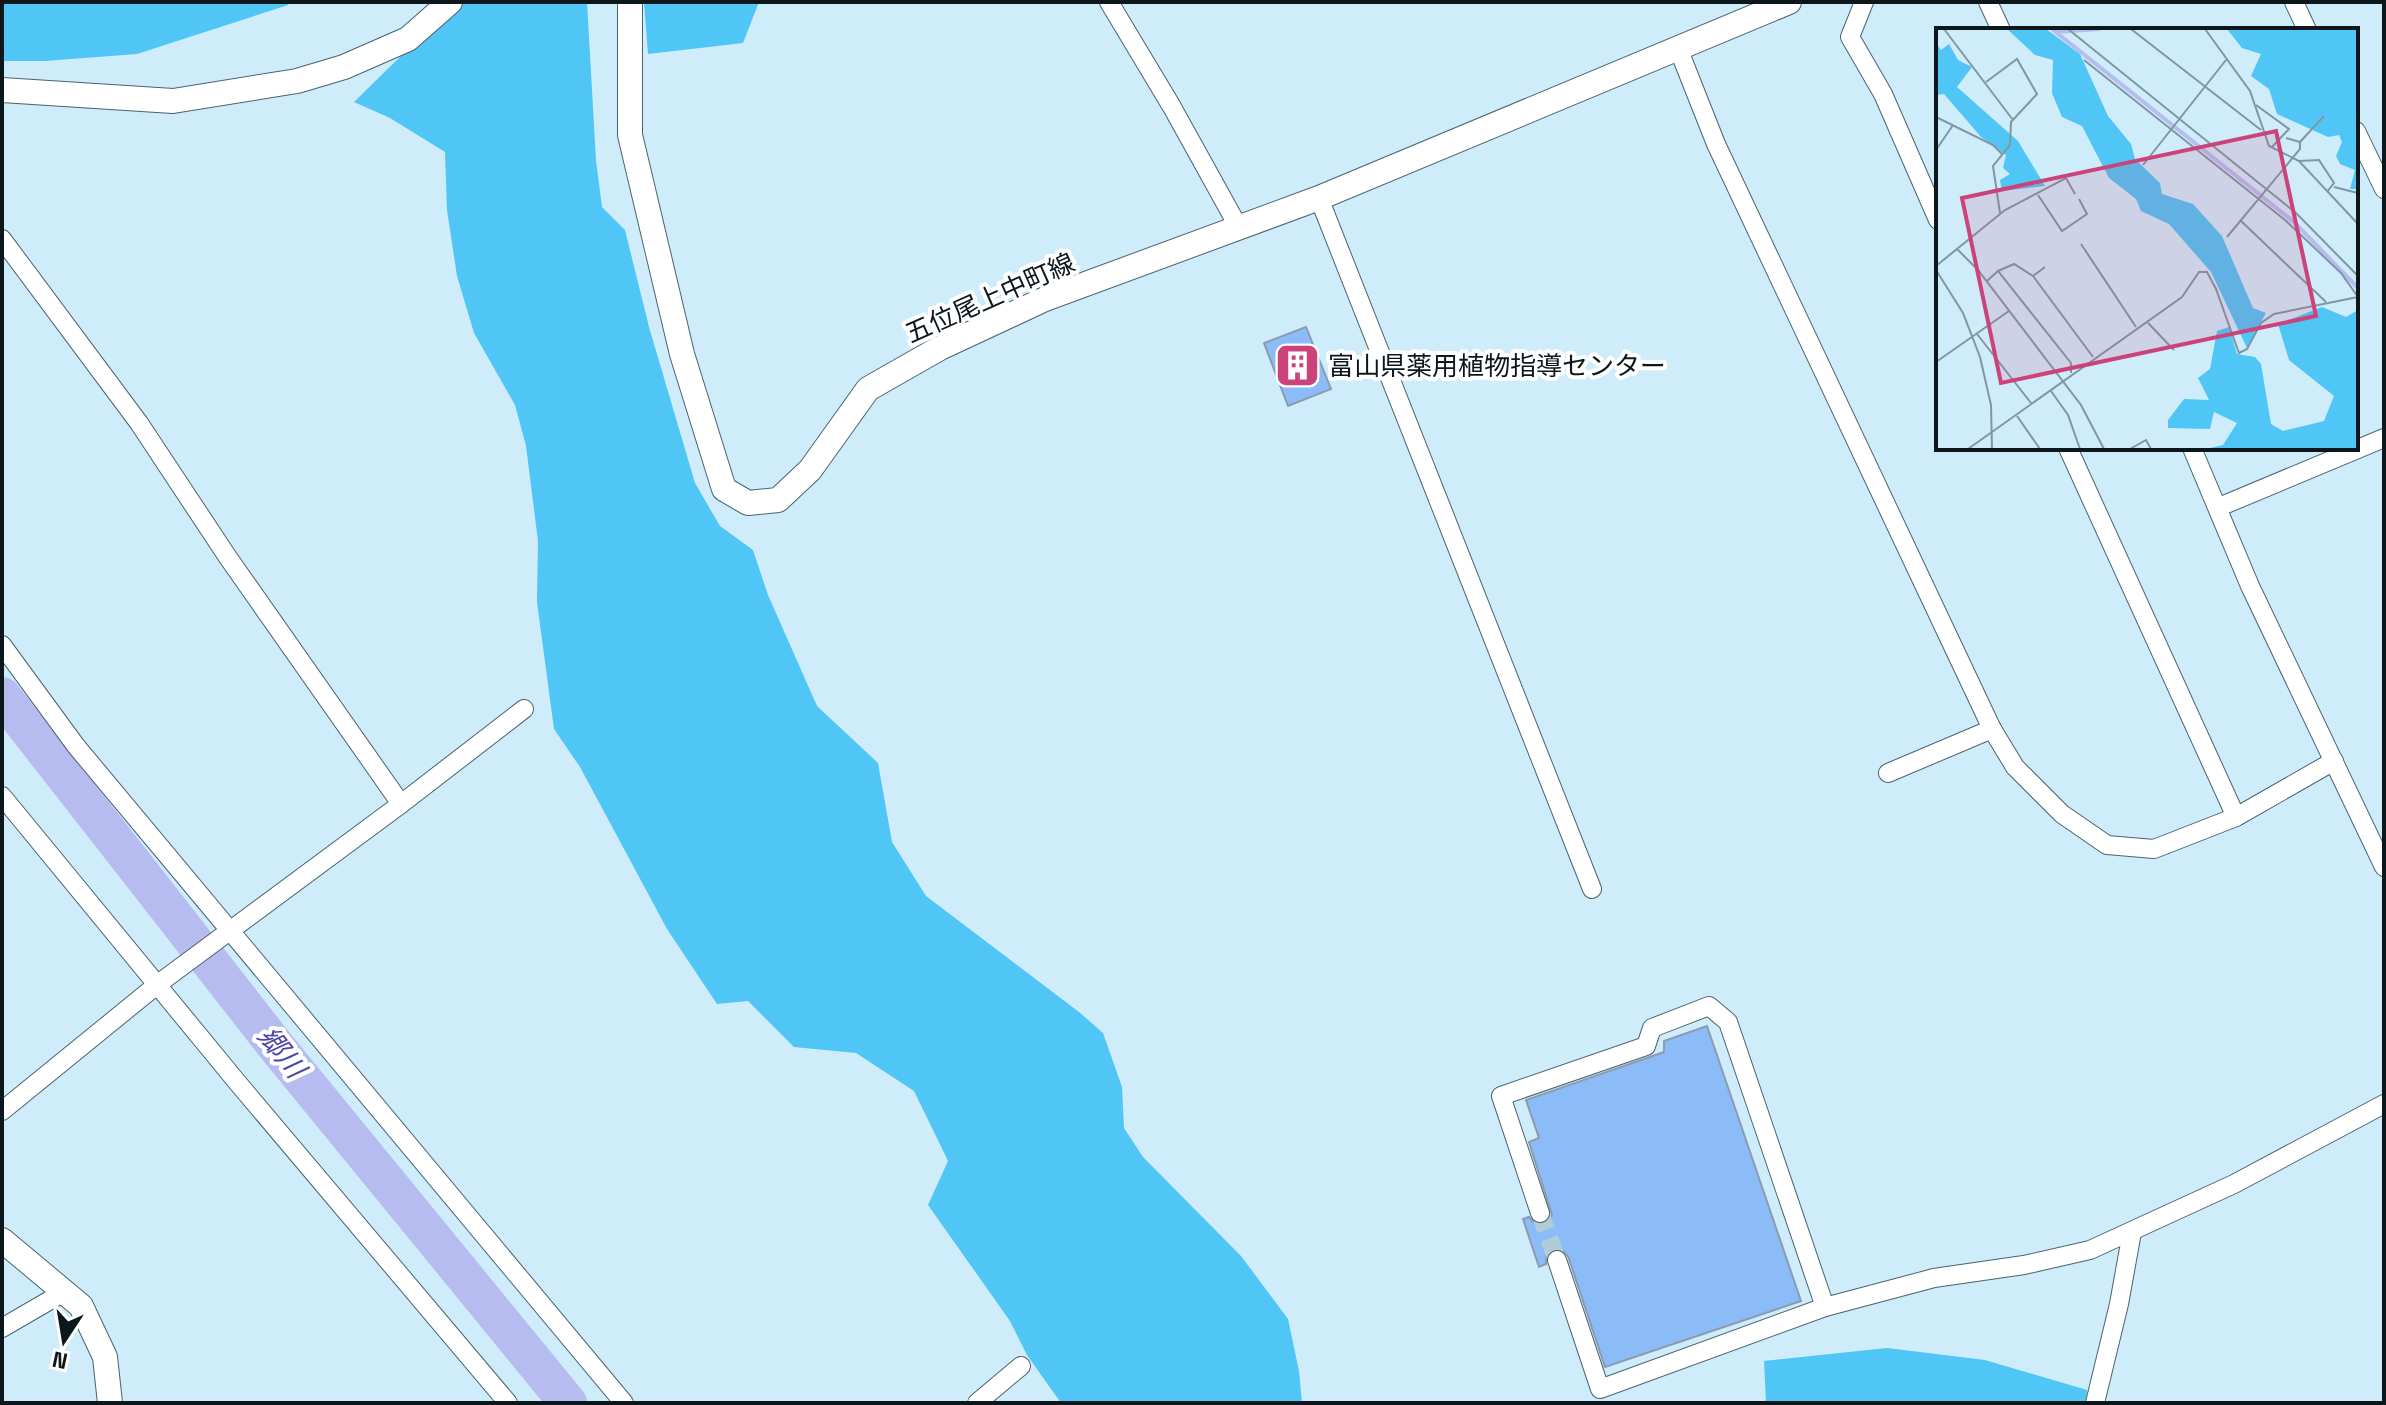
<svg xmlns="http://www.w3.org/2000/svg" width="2386" height="1405" font-family="'Space Grotesk','Noto Sans JP',sans-serif">
  <style>
    .forest { fill: #4fc6f6 }
    .lines { fill: none; stroke-linecap: round; stroke-linejoin: round }
    .river { stroke: #b6bbf0; stroke-width: 38 }
    .building { fill: #8cbcf7; stroke: #8b9bb0; stroke-width: 2 }
    .minor-tunnel { stroke: #b1ccd9; stroke-width: 18; stroke-dasharray: 18 9; stroke-linecap: butt }
    .minor-casing { stroke: #49636f; stroke-width: 20 }
    .secondary-casing { stroke: #49636f; stroke-width: 26 }
    .minor { stroke: #fff; stroke-width: 18 }
    .secondary { stroke: #fff; stroke-width: 24 }
    .labels { text-anchor: middle; stroke-width: 8; stroke-linejoin: round; paint-order: stroke }
    .street-label { font-size: 26px; fill: #0c171c; stroke: #fff }
    .poi-label { font-size: 26px; fill: #0c171c; stroke: #fff; text-anchor: start }
    .water-label { font-size: 28px; font-style: italic; fill: #4b46aa; stroke: #fff }
    .inset-river { fill: none; stroke: #b6bbf0; stroke-width: 4 }
    .inset-road { fill: none; stroke: #8097a1; stroke-width: 2 }
    .view { fill: #cc427a; fill-opacity: 0.15; stroke: #cc427a; stroke-width: 4 }
    .inset-edge { fill: none; stroke: #0c171c; stroke-width: 4 }
  </style>
  <rect width="100%" height="100%" fill="#ceecfa"/>
  <g class="forest">
    <polygon points="2,2 288,2 288,5 137,54 45,61 2,61"/>
    <polygon points="456,2 587,2 596,161 602,207 625,230 649,327 695,483 720,526 753,550 768,595 817,706 878,763 892,842 926,896 1079,1012 1103,1033 1122,1087 1124,1128 1143,1157 1241,1256 1288,1319 1299,1371 1302,1403 1061,1403 1027,1355 1010,1321 928,1205 948,1161 914,1091 856,1053 794,1047 748,1001 717,1004 667,929 580,767 554,729 537,602 538,541 526,446 515,405 474,333 457,276 447,210 445,152 390,118 354,102"/>
    <polygon points="644,2 759,2 743,43 648,54"/>
    <polygon points="1887,1348 1985,1360 2087,1390 2086,1403 1766,1403 1764,1361"/>
  </g>
  <g class="lines">
    <polyline class="river" points="2,696 275,1045 568,1403"/>
  </g>
  <g class="building">
    <polygon points="1306,327 1331,389 1288,406 1264,343"/>
    <polygon points="1707,1026 1801,1301 1605,1367 1568,1256 1560,1248 1552,1249 1546,1257 1546,1264 1539,1267 1523,1219 1529,1217 1533,1222 1543,1225 1552,1215 1529,1142 1539,1138 1526,1100 1664,1052 1664,1041"/>
  </g>
  <g class="lines">
    <polyline class="minor-tunnel" points="1540,1213 1557,1260"/>
    <defs>
      <g id="minor">
        <polyline points="1109,2 1172,107 1239,228"/>
        <polyline points="1864,2 1850,37 1883,94 1938,220"/>
        <polyline points="1988,2 2001,30"/>
        <polyline points="2294,2 2307,30"/>
        <polyline points="1678,48 1716,144 1992,729"/>
        <polyline points="2356,131 2384,189"/>
        <polyline points="1319,198 1592,889"/>
        <polyline points="2,239 139,423 227,556 401,804"/>
        <polyline points="2068,448 2236,817 2334,761"/>
        <polyline points="2192,448 2250,586 2384,867"/>
        <polyline points="2219,507 2384,438"/>
        <polyline points="2,645 76,746 624,1403"/>
        <polyline points="1888,773 1992,729 2015,767 2062,814 2107,845 2154,849 2236,817"/>
        <polyline points="2,796 237,1082 508,1403"/>
        <polyline points="2,1111 158,984 401,804 524,709"/>
        <polyline points="1540,1213 1501,1096 1646,1046 1652,1028 1709,1006 1728,1022 1825,1307"/>
        <polyline points="1557,1260 1600,1389 1825,1307 1934,1278 2024,1265 2090,1250 2234,1184 2384,1104"/>
        <polyline points="2,1328 64,1292"/>
        <polyline points="977,1403 1021,1366"/>
        <polyline points="2095,1403 2119,1304 2132,1232"/>
      </g>
      <g id="secondary">
        <polyline points="630,2 630,135 682,354 724,489 748,503 778,500 810,470 868,389 940,348 1045,299 1319,198 1789,2"/>
        <polyline points="2,90 173,101 297,81 344,67 408,39 450,2"/>
        <polyline points="2,1240 81,1306 105,1357 110,1403"/>
      </g>
    </defs>
    <use href="#minor" class="minor-casing"/>
    <use href="#secondary" class="secondary-casing"/>
    <use href="#minor" class="minor"/>
    <use href="#secondary" class="secondary"/>
  </g>
  <defs>
    <symbol id="building-square" viewBox="-11 -11 22 22"><rect x="-9" y="-9" width="18" height="18" rx="4" fill="#cc427a" stroke="#fff"/><path d="M-4-6H4V6H1V3H-1V6H-4ZM-2.5-4.3h1.7v1.8h-1.7ZM.8-4.3h1.7v1.8H.8ZM-2.5-1h1.7V.8h-1.7ZM.8-1h1.7V.8H.8Z" fill="#fff"/></symbol>
  </defs>
  <g fill-rule="evenodd">
    <use href="#building-square" x="1272" y="340" width="51" height="51"/>
  </g>
  <g class="labels">
    <g class="street-label">
      <text transform="translate(990 298) rotate(-24)" y="9">五位尾上中町線</text>
    </g>
    <g class="poi-label">
      <text x="1328" y="375">富山県薬用植物指導センター</text>
    </g>
    <g class="water-label">
      <text transform="translate(282 1052) rotate(51)" y="10">郷川</text>
    </g>
  </g>
  <g transform="translate(1936 28)">
    <rect width="422" height="422" fill="#ceecfa"/>
    <path d="M71,1H110L144,26L172,88L195,116L199,131L224,155L226,166L257,176L286,208L317,280L330,285L311,320L275,244L233,196L205,183L200,171L173,150L146,98L126,89L116,65L117,32L99,27ZM291,1H422V161H414L419,142L404,136L400,128L406,114L403,107L392,109L341,86L333,61L315,48L325,26L306,20ZM0,15L5,22L13,16L22,32L36,39L21,59L82,113L109,158L66,163L64,152L74,146L67,140L70,127L45,109L8,66L0,67ZM386,279L410,289L422,282V421H270L287,417L301,395L278,384L274,401L232,400V392L248,371L273,372L262,350L274,341L281,303L293,299L301,326L319,329L325,336L335,396L347,403L388,393L398,368L353,332L342,296Z" fill="#4fc6f6"/>
    <path class="inset-river" d="M116,1L358,194L422,260M119,4L164,1"/>
    <path class="inset-road" d="M8,1L77,92M132,1L360,185L422,248M195,1L325,102M269,1L314,63L333,118L363,133L422,196M148,32L349,192L405,245L422,269M50,54L81,31L101,66L75,94L74,117L57,138L64,185M320,77L353,101L336,119M0,89L57,117L66,126M364,114L388,88M0,122L17,97M363,133L383,132L398,155L391,164M207,137L290,32M398,159L422,165M102,167L126,203L151,186L143,171M305,193L390,274M291,209L364,121V114L350,110M145,216L200,299M21,221L42,242L145,377L168,421M0,238L69,182L130,150L139,166M0,242L27,285L44,329L55,377L56,421M62,243L78,236L97,248L109,239M97,248L157,329M51,253L62,243L135,335V345M212,295L238,322M41,306L95,375M0,334L73,283M115,363L132,387L144,421M81,388L104,421M32,421L246,269L263,244H271L280,261L303,325L311,321L325,295L338,286L422,269M194,421L210,412L215,421"/>
    <path class="view" d="M340,103L380,288L65,355L26,170Z"/>
    <rect width="422" height="422" class="inset-edge"/>
  </g>
  <rect width="2386" height="1405" fill="none" stroke="#0c171c" stroke-width="8"/>
  <g transform="translate(64 1341) rotate(192)" stroke="#ffffff" stroke-width="6" paint-order="stroke">
  <path d="M0-6L14 30L0 20L-14 30Z" fill="#0c171c"/>
  <text y="-12" font-size="22" font-weight="bold" text-anchor="middle" fill="#0c171c">N</text>
  </g>
</svg>
